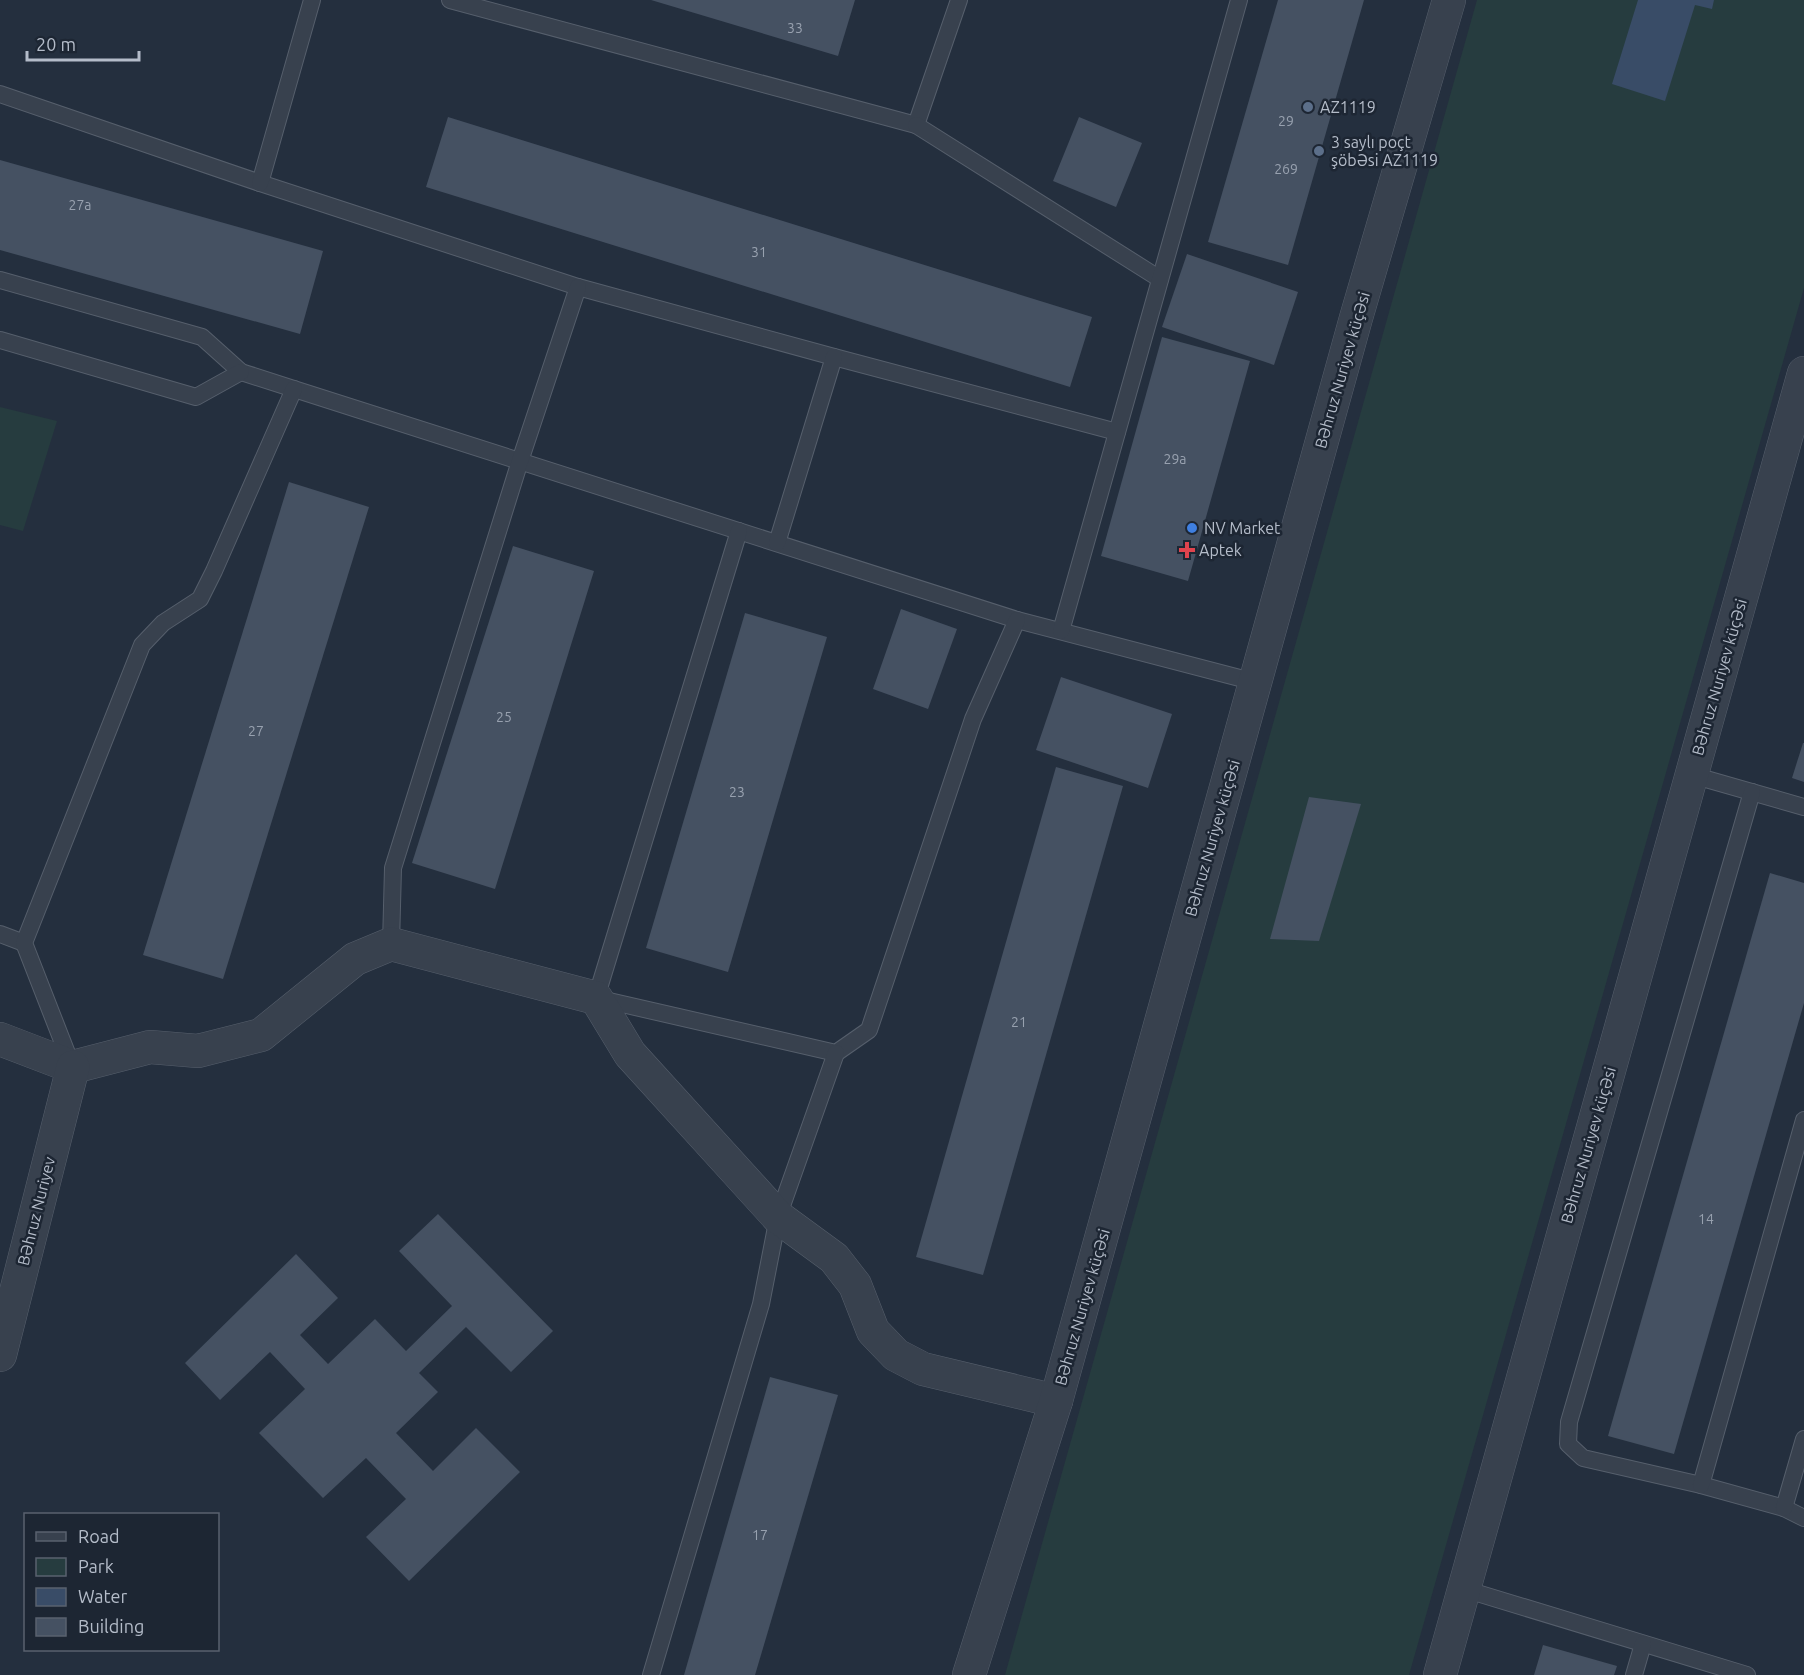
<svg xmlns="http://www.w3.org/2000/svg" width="1804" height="1675" font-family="Ubuntu,sans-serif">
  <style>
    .green { fill: #263c3f }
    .water { fill: #394c67 }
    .building { fill: #455162 }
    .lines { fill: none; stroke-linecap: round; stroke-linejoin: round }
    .service-casing { stroke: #565f6c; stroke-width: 18 }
    .minor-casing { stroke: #565f6c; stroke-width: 34 }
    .service { stroke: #38414e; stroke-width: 16 }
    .minor { stroke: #38414e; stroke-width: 33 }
    .service-dot { fill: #5c6f8a; stroke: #1d2633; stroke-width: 2 }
    .shop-dot { fill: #3f7fe0; stroke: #1d2633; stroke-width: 2 }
    .health-dot { fill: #e0444e; stroke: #1d2633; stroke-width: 2 }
    .labels { text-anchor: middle; stroke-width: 5; stroke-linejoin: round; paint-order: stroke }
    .number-label { font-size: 14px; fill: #98a1af }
    .poi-label { font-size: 16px; fill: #b4bcc9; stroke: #1d2633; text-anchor: start }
    .street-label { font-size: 16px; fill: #b4bcc9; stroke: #1d2633 }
  </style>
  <rect width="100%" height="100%" fill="#242f3e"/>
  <g class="green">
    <polygon points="1477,0 1804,0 1804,288 1409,1675 1005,1675"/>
    <polygon points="0,407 57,421 23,531 0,525"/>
  </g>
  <polygon class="water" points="1638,0 1714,0 1712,9 1695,5 1665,101 1612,84"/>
  <g class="building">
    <polygon points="651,0 855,0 838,56"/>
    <polygon points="1278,0 1364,0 1288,265 1208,242"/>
    <polygon points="448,117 1092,317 1070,387 426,187"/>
    <polygon points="1079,117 1142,143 1116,207 1053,181"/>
    <polygon points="0,160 323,251 300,334 0,250"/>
    <polygon points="1187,254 1298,292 1274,365 1162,327"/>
    <polygon points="1162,337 1250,361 1188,581 1101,556"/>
    <polygon points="289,482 369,507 223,979 143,955"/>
    <polygon points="513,546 594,571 495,889 412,863"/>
    <polygon points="901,609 957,629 928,709 873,689"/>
    <polygon points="745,613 827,637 728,972 646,948"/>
    <polygon points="1061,677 1172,714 1148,788 1036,750"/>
    <polygon points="1803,743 1804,743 1804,782 1792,778"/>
    <polygon points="1056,767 1123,786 983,1275 916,1257"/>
    <polygon points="1309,797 1361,804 1319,941 1270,939"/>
    <polygon points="1770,873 1804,883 1804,1003 1674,1454 1608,1436"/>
    <polygon points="438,1214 553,1331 511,1372 466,1327 419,1373 438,1392 396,1433 433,1471 476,1428 520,1472 409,1581 366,1537 406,1499 366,1458 323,1498 259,1433 305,1389 270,1352 220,1400 185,1363 296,1254 338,1298 300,1335 328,1364 375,1319 406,1351 452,1306 399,1251"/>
    <polygon points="770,1377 838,1395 755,1675 684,1675"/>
    <polygon points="1543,1645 1617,1666 1614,1675 1534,1675"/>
  </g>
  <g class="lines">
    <defs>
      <g id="service">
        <polyline points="450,0 916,125 959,0"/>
        <polyline points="0,94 260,183 578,287 834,357 1117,432"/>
        <polyline points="916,125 1160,279"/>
        <polyline points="260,183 312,0"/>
        <polyline points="0,280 202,337 241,372 294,389 1017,620 1255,682"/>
        <polyline points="0,340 196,397 241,372"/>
        <polyline points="739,531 596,998 836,1053 869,1030 973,719 1017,620"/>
        <polyline points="777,543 834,357"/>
        <polyline points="1061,631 1239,0"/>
        <polyline points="1692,775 1804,807"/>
        <polyline points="1752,792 1569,1422 1568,1444 1583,1458 1701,1485 1784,1508 1804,1518"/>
        <polyline points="0,934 24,943"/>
        <polyline points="391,944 393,868 520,461 578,287"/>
        <polyline points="72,1066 24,943 142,645 163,623 200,599 214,571 294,389"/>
        <polyline points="1701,1485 1804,1120"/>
        <polyline points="1784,1508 1804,1439"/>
        <polyline points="1464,1589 1747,1675"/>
        <polyline points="651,1675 761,1304 778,1217 836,1053"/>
        <polyline points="1634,1675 1643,1644"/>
      </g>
      <g id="minor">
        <polyline points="0,1039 73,1067 150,1047 198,1051 261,1035 355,959 391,944 596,998 630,1054 778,1217 834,1258 855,1285 873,1331 896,1355 923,1369 1056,1401"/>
        <polyline points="0,1355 73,1067"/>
        <polyline points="969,1675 1056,1401 1356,318 1449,0"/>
        <polyline points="1440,1675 1804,373"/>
      </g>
    </defs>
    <use href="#service" class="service-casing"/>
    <use href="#minor" class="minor-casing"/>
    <use href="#service" class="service"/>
    <use href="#minor" class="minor"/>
  </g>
  <g class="service-dot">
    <circle cx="1308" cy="107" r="6"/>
    <circle cx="1319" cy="151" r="6"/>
  </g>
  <circle class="shop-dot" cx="1192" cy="528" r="6"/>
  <path class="health-dot" d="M1184 541h6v6h6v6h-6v6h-6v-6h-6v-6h6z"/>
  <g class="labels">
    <g class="number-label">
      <text x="795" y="33">33</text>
      <text x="1286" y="126">29</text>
      <text x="1286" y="174">269</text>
      <text x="80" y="210">27a</text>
      <text x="759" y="257">31</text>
      <text x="1175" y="464">29a</text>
      <text x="504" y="722">25</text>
      <text x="256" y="736">27</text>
      <text x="737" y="797">23</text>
      <text x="1019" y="1027">21</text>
      <text x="1706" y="1224">14</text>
      <text x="760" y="1540">17</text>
    </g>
    <g class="poi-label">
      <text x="1320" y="113">AZ1119</text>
      <text x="1331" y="148">3 saylı poçt<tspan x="1331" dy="18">şöbəsi AZ1119</tspan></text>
      <text x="1204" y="534">NV Market</text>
      <text x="1199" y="556">Aptek</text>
    </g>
    <g class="street-label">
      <text transform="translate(1342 370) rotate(-74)" y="6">Bəhruz Nuriyev küçəsi</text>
      <text transform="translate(1719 677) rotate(-74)" y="6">Bəhruz Nuriyev küçəsi</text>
      <text transform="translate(1212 838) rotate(-74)" y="6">Bəhruz Nuriyev küçəsi</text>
      <text transform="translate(1588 1145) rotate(-74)" y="6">Bəhruz Nuriyev küçəsi</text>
      <text transform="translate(36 1211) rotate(-76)" y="6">Bəhruz Nuriyev</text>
      <text transform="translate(1082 1307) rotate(-74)" y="6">Bəhruz Nuriyev küçəsi</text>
    </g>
  </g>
  <rect x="24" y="1513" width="195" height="138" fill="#1d2633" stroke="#59626f" stroke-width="1.5"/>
  <rect x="36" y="1532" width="30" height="9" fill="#38414e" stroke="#59626f" stroke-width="1.5"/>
  <text x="78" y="1543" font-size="18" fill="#b4bcc9">Road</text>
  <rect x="36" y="1558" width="30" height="18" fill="#263c3f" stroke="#59626f" stroke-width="1.5"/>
  <text x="78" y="1573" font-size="18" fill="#b4bcc9">Park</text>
  <rect x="36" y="1588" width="30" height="18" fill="#394c67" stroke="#59626f" stroke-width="1.5"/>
  <text x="78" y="1603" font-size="18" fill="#b4bcc9">Water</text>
  <rect x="36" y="1618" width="30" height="18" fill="#455162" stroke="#59626f" stroke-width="1.5"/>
  <text x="78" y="1633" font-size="18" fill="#b4bcc9">Building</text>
  <path d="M27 51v9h112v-9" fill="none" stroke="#b4bcc9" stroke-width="3"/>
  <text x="36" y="51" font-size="18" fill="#b4bcc9" stroke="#1d2633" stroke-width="4.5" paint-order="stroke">20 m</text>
</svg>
